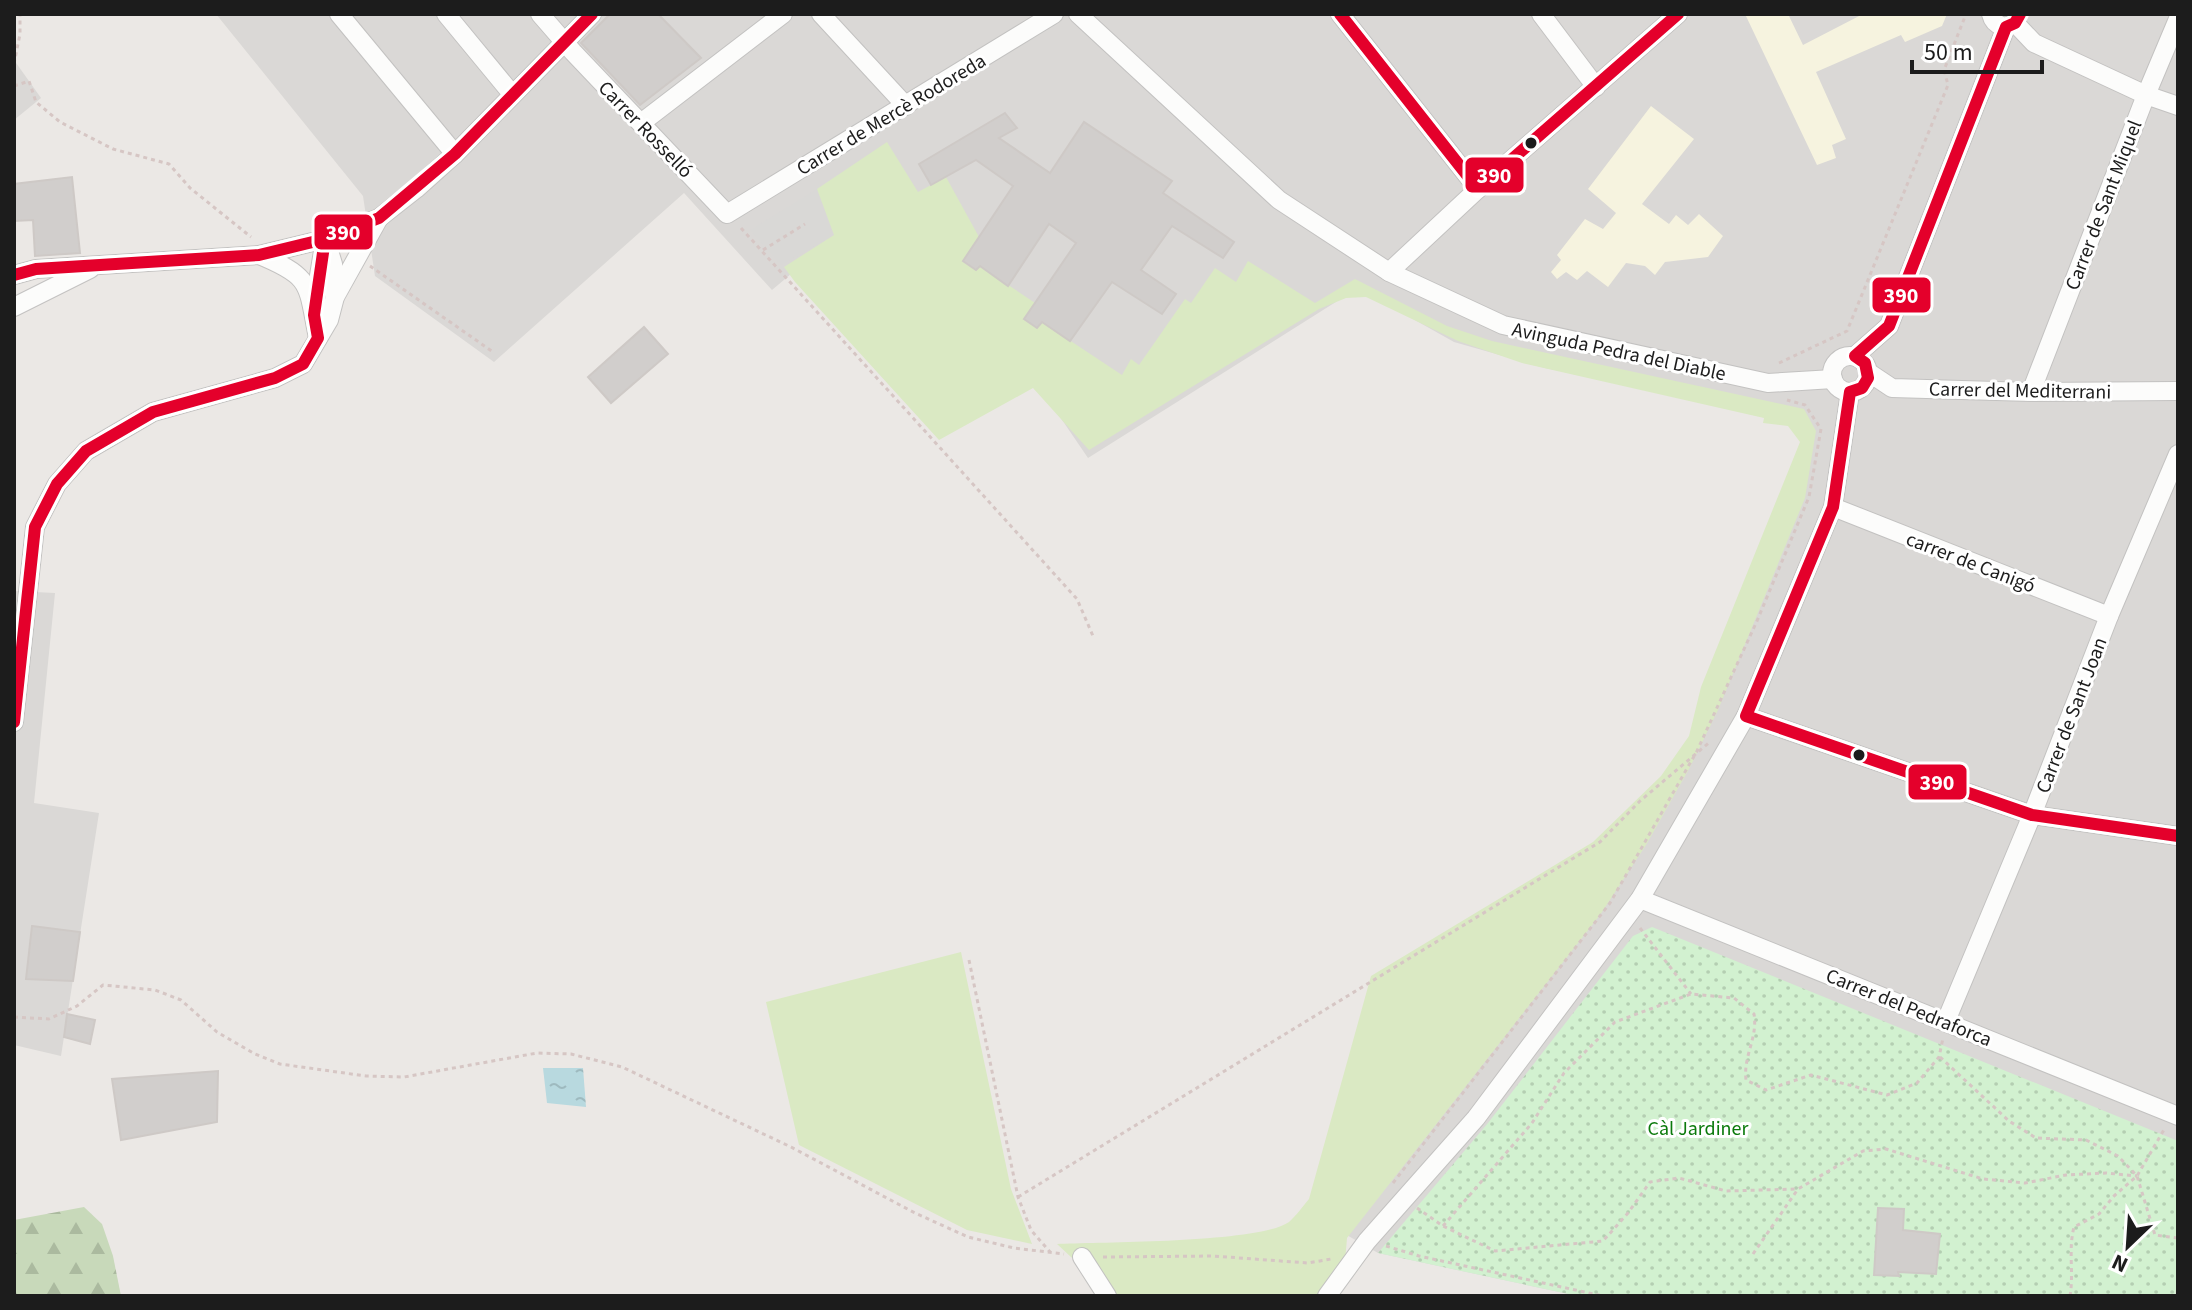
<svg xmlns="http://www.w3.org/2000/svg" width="2192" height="1310" font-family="'Source Sans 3',sans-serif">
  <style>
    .residential { fill: #dad8d6 }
    .education { fill: #f6f3df }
    .religious { fill: #d9d8d6 }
    .grass { fill: #dae9c3 }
    .forest { fill: url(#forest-firs) }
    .park { fill: url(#park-dots) }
    .water { fill: url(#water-ripples) }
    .building { fill: #d1cecc; stroke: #cec9c6; stroke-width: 2 }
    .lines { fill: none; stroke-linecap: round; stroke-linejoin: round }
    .minor-casing { stroke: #c3c2c1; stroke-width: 20 }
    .path { stroke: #d6c6c4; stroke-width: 3; stroke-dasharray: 4 4; stroke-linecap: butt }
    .minor { stroke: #fcfcfb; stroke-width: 18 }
    .bus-1-casing { stroke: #fff; stroke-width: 18 }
    .bus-1 { stroke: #e4002b; stroke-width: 12 }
    .bus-dot { fill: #1c1c1c; stroke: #fff; stroke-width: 3 }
    .labels { text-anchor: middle; stroke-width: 6; stroke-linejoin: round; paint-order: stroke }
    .street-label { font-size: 20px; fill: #1c1c1c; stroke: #fff }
    .park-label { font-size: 20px; fill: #0b7a0c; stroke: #fff }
    .line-badge { stroke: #fff; stroke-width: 3 }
    .badge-label { font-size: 22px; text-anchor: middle; font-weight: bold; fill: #fff }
  </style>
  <defs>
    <pattern id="forest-firs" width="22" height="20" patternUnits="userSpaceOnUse" patternTransform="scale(2)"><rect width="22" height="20" fill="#c8d9ba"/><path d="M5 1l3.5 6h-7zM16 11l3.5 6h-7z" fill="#abba9f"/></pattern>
    <pattern id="park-dots" width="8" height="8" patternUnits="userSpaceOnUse" patternTransform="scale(2)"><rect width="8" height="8" fill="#d2f1d0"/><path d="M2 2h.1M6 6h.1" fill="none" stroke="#b4ceb2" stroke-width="1.8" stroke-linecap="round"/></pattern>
    <pattern id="water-ripples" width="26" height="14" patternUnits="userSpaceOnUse" patternTransform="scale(2)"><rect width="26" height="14" fill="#b8d9df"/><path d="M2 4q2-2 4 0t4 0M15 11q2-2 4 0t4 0" fill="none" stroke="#9ebabf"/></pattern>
  </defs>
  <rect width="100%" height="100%" fill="#ebe8e5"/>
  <g class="residential">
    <polygon points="216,14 2178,14 2178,1296 1578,1296 1378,1253 1345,1234 1700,722 1798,489 1805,419 1545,368 1454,342 1358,288 1088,458 900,182 772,290 684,193 494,362 375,276 363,196"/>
    <polygon points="14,60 41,98 14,120"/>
    <polygon points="14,591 55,593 34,803 99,813 61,1056 14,1045"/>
  </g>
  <g class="education">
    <polygon points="1745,14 1788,14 1803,45 1863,14 1947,14 1942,26 1905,42 1901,35 1816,72 1846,139 1832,145 1836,158 1817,165"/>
    <polygon points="1651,106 1694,139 1642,204 1669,224 1676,215 1688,225 1699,214 1723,236 1708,257 1665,262 1655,275 1645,266 1626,263 1608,287 1587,271 1577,280 1566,272 1557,279 1551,272 1561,260 1557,255 1585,219 1603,229 1616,213 1588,189"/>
  </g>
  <polygon class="religious" points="817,189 831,226 830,238 781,265 750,230"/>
  <g class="grass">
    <path d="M887,142L918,192L946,177L979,237L963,262L976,270L980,266L1035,303L1025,319L1037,328L1042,322L1122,375L1131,359L1139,365L1185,299L1191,303L1215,268L1236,282L1248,261L1315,303L1355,279L1447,326L1492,341L1804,409L1816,431L1805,498L1718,710L1689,769L1646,845L1600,915L1347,1238L1345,1262L1318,1296H1113L1057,1244C1101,1242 1260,1243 1289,1222C1296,1216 1303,1206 1309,1199L1371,976L1593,842L1661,776L1689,736L1701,687L1800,442L1788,426L1763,423L1764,418L1522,363L1458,341L1366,297L1346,298L1319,309L1089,450L1033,388L939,440L795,282L784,267L834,235L817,189Z"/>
    <polygon points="961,952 1011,1189 1032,1244 967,1230 799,1145 766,1002"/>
  </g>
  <polygon class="forest" points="84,1207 102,1224 113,1256 121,1296 14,1296 14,1220"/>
  <polygon class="park" points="1652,927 2178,1141 2178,1276 2175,1296 1578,1296 1378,1253 1488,1123 1633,936"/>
  <polygon class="water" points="543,1068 583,1068 586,1107 547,1103"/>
  <g class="building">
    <polygon points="610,14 658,14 701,58 640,105 581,43"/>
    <polygon points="1005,113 1017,128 999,138 1050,173 1084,122 1172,181 1163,193 1234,242 1223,258 1172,226 1141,270 1176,294 1162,314 1112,282 1070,341 1042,322 1037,328 1024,319 1076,243 1049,224 1008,286 980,266 976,270 963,261 1013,186 976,160 931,185 919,164"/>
    <polygon points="72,177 80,253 35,256 33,220 14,221 14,184"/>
    <polygon points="644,327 668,354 611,403 588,377"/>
    <polygon points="32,926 80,932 73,981 26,979"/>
    <polygon points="67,1014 95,1020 90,1044 64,1037"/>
    <polygon points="218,1071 217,1122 121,1140 112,1079"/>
    <polygon points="1878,1208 1904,1209 1903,1230 1940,1234 1936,1274 1898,1272 1899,1276 1874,1275"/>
  </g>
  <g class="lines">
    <defs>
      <g id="minor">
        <polyline points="339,14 455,154"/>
        <polyline points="446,14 512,94"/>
        <polyline points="540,14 573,52 727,214 1054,14"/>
        <polyline points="821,14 906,106"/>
        <polyline points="1078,14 1279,200 1389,272 1503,325 1768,383 1833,379"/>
        <polyline points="1340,14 1478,189"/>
        <polyline points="1541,14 1596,87"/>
        <path d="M1991,14C1994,26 2006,30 2016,22"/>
        <polyline points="2015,23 2034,43 2146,95 2178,106"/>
        <polyline points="641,123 783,14"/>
        <polyline points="326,241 333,264 335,297"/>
        <path d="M259,255C313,277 307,284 318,338"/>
        <polyline points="1389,272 1478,189 1678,14"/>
        <polyline points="14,275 36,269 259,255 325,239 379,218 416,189 455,154 592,14"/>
        <polyline points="315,300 325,239"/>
        <polyline points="14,307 90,269"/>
        <polyline points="1855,356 1889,326 2006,27"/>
        <circle cx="1850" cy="374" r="18"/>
        <polyline points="1868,372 1892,388 2031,392 2178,391"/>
        <polyline points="2031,392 2146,95 2178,19"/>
        <polyline points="1833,507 2109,616"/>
        <polyline points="1746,716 2032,815 2178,836"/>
        <polyline points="14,722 35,527 57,484 86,451 153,412 275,378 303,364 329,320 335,297 379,218"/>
        <polyline points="1640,899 2178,1116"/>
        <polyline points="1946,1021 2032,815 2109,616 2178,454"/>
        <polyline points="1082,1257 1107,1296"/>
        <polyline points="1327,1296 1367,1241 1476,1118 1640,899 1746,716 1833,507 1850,392"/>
      </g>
    </defs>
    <use href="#minor" class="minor-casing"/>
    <g class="path">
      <polyline points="14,64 20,34 20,14"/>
      <polyline points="14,86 29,81 36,102 60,122 113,149 169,164 190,188 251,237"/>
      <polyline points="741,228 1077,599 1093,636"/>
      <polyline points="763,250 805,224"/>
      <polyline points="370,266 493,352"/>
      <polyline points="1779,363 1847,331 1948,85 1944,70 1946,65 1966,14"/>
      <polyline points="1640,928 1691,994"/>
      <polyline points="969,960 1018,1197 1031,1230 1050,1252"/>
      <polyline points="14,1017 49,1019 77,1006 103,985 155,990 181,1000 217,1032 255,1054 280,1064 366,1076 404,1077 537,1053 571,1054 622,1067 791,1147 915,1213 968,1237 1014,1248 1064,1254"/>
      <polyline points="1940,1057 2009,1121 2036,1138 2086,1140 2118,1156 2137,1176 2155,1235 2178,1238"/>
      <polyline points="1393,1183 1610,903 1697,751 1757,621 1809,497 1821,429 1805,405 1787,400"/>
      <polyline points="1018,1197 1600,842 1640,801 1711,741"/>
      <polyline points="1417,1208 1443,1226 1495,1251 1603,1241 1628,1213 1650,1182 1679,1178 1726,1191 1798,1189"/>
      <path d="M1443,1226L1532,1123L1564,1073L1615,1022L1691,994L1734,998L1754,1014C1758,1038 1743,1056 1746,1080L1766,1090L1811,1075L1887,1095L1917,1083L1939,1057L1943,1038"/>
      <polyline points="1386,1246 1419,1256 1603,1296"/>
      <polyline points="1753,1254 1798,1189 1863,1151 1886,1149 1983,1179 2025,1183 2066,1175 2106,1173 2137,1176"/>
      <polyline points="1103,1257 1213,1256 1308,1263 1331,1259"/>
      <path d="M2070,1296C2074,1272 2068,1250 2074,1227L2099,1214L2114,1196L2137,1176L2165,1128"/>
    </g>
    <use href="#minor" class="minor"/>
    <defs>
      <g id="bus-1">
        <polyline points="1340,14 1478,189 1678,14"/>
        <polyline points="2020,14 2015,23 2006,27 1889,326 1855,356 1865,363 1868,378 1862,388 1850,392 1833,507 1746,716 2032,815 2178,836"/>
        <polyline points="14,275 36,269 259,255 325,239 379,218 455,154 592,14"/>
        <polyline points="14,722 35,527 57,484 86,451 153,412 275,378 303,364 318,338 314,315 325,239"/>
      </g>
    </defs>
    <use href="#bus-1" class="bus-1-casing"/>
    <use href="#bus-1" class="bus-1"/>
  </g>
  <g class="bus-dot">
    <circle cx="1531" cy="143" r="7"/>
    <circle cx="1859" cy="755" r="7"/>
  </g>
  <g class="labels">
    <g class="street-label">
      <text transform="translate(891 114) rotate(-31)" y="7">Carrer de Mercè Rodoreda</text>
      <text transform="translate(646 129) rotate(46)" y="7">Carrer Rosselló</text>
      <text transform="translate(2103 205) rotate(-69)" y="7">Carrer de Sant Miquel</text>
      <text transform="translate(1619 351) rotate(12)" y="7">Avinguda Pedra del Diable</text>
      <text transform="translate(2020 390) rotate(1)" y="7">Carrer del Mediterrani</text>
      <text transform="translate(1971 562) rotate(21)" y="7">carrer de Canigó</text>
      <text transform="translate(2071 715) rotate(-69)" y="7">Carrer de Sant Joan</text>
      <text transform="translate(1909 1007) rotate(22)" y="7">Carrer del Pedraforca</text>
    </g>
    <g class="park-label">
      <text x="1698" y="1135">Càl Jardiner</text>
    </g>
  </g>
  <g class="line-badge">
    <rect x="1464" y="156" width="61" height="38" rx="8" fill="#e4002b"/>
    <rect x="313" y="213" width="61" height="38" rx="8" fill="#e4002b"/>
    <rect x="1871" y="276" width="61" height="38" rx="8" fill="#e4002b"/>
    <rect x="1907" y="763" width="61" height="38" rx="8" fill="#e4002b"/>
  </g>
  <g class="badge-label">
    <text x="1494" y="183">390</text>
    <text x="343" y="240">390</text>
    <text x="1901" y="303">390</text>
    <text x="1937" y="790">390</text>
  </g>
  <rect width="2192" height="1310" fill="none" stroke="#1c1c1c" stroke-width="32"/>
  <g transform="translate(2128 1246) rotate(205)" stroke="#ffffff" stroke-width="6" paint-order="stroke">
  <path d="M0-6L14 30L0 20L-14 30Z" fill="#1c1c1c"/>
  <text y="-12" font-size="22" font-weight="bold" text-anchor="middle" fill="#1c1c1c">N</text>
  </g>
  <path d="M1912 60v12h130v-12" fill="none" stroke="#1c1c1c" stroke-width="4"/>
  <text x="1924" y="60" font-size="24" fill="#1c1c1c" stroke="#ffffff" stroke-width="6" paint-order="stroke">50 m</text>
</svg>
